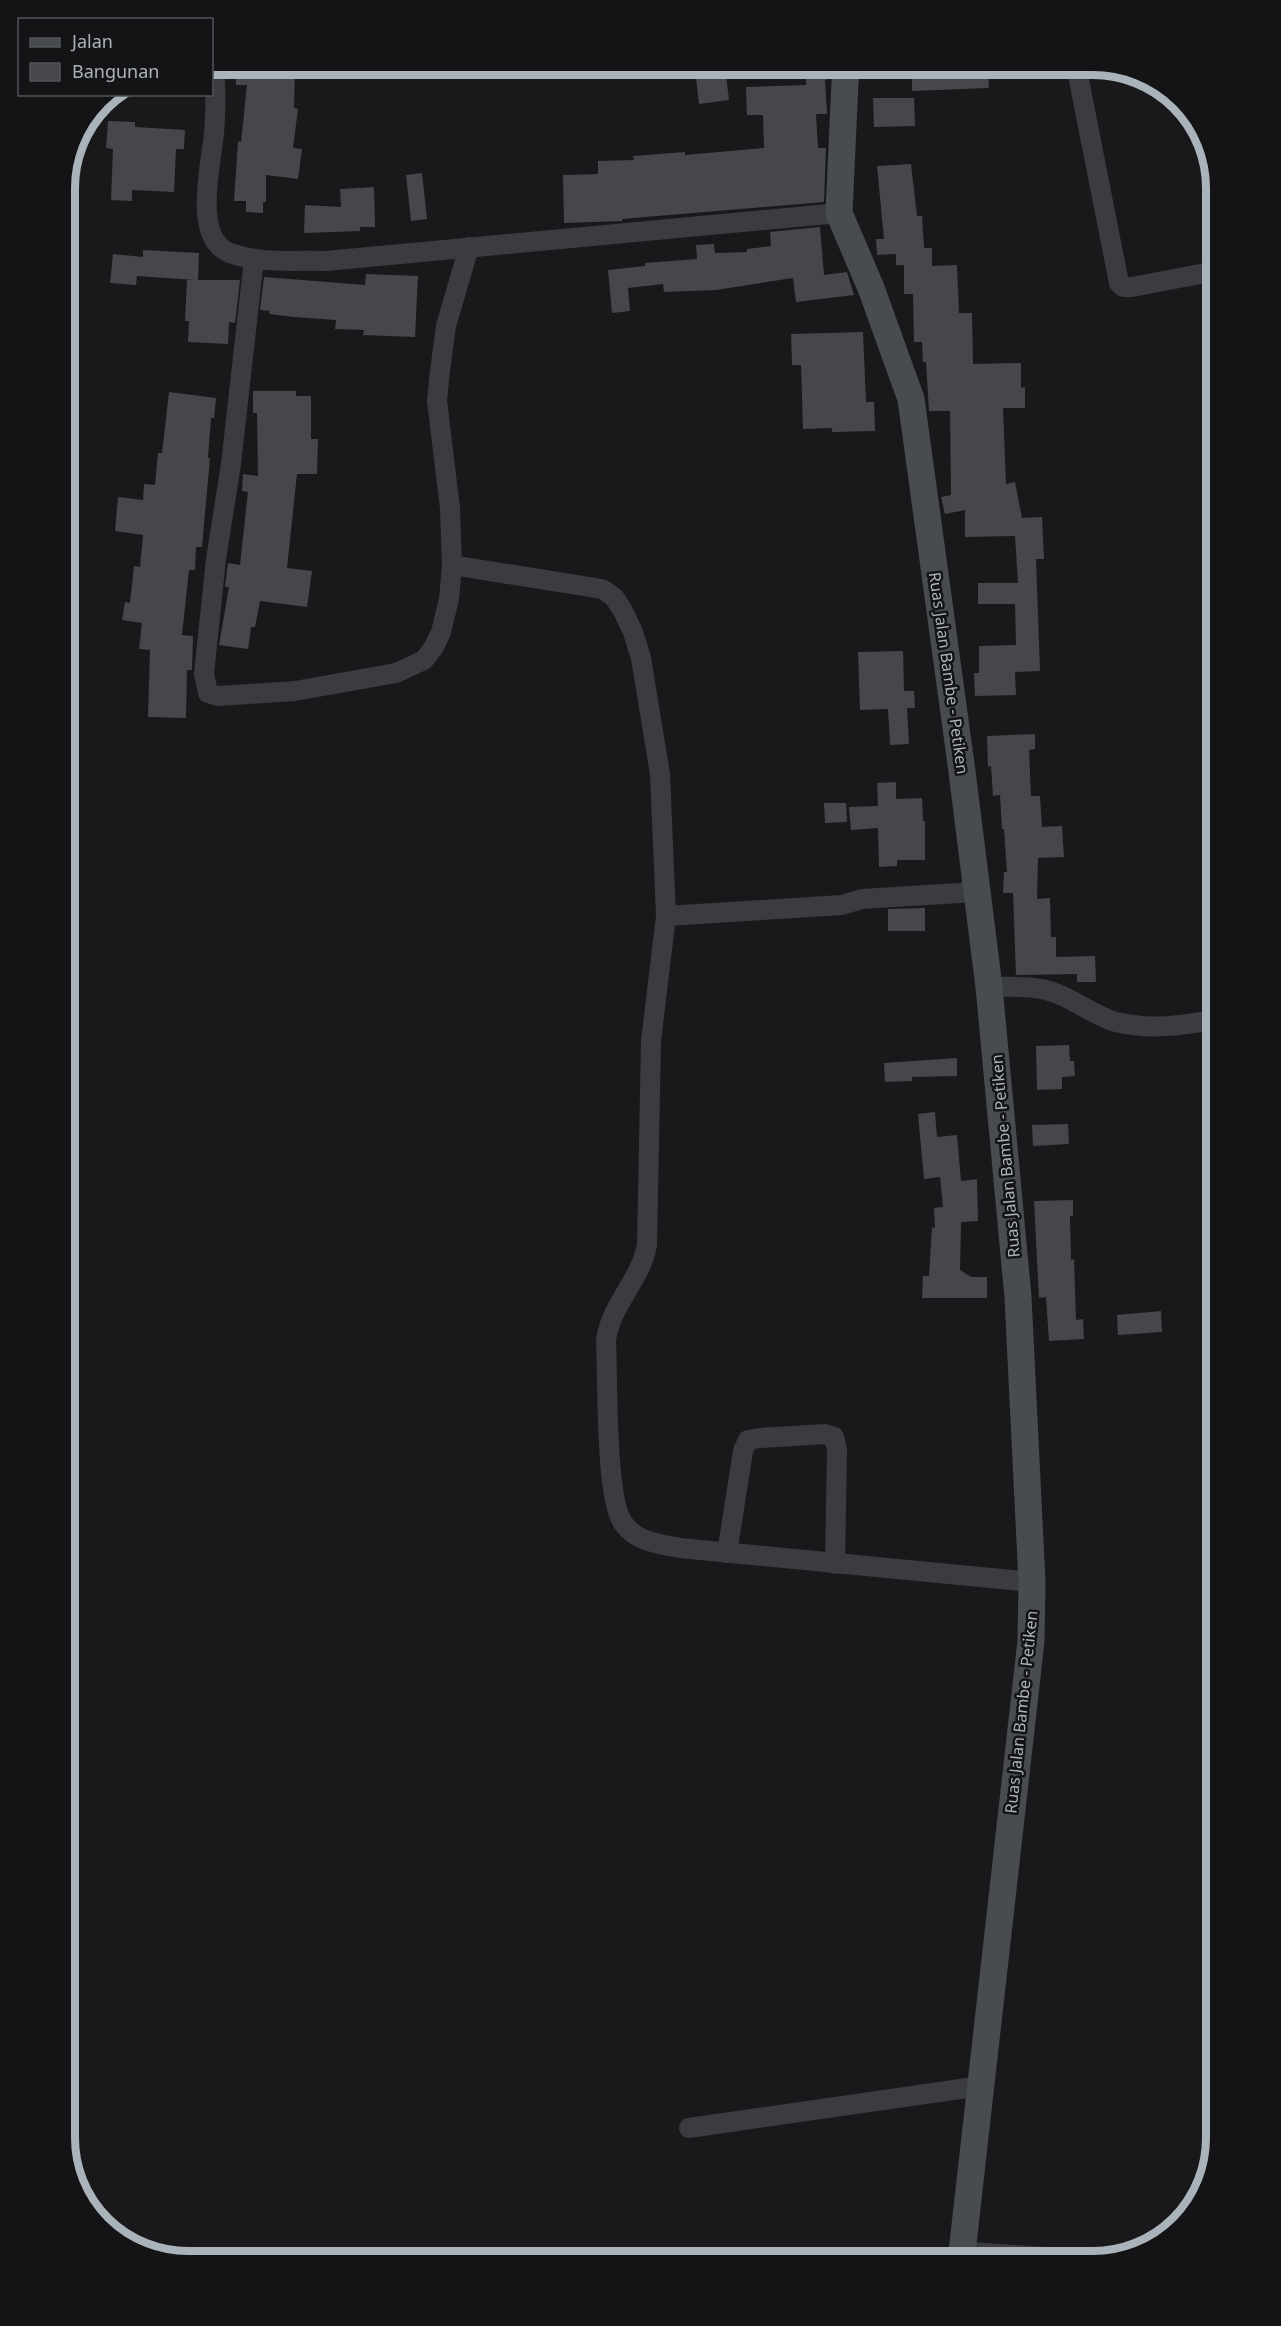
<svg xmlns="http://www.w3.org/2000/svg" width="1281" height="2326" font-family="'Noto Sans',sans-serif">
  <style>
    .building { fill: #45474b }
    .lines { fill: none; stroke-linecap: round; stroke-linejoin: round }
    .service { stroke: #3a3c40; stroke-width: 9 }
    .minor { stroke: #3a3c40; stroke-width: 20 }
    .secondary { stroke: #484c50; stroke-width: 27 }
    .labels { text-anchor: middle; stroke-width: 5; stroke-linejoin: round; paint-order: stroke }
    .street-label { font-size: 16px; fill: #abb3ba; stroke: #141416 }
    .rim { fill: none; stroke: #abb3ba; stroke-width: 8 }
  </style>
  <rect width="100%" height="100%" fill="#19191b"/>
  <g class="building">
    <polygon points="236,65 295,65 294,108 298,109 293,148 302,149 298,179 266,175 266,202 263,202 263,213 246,212 246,201 234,201 238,141 241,142 247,85 236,85"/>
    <polygon points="806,65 831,65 829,79 825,80 827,114 816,114 818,148 826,148 824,202 622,219 622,221 564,223 563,175 598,174 598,161 634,160 633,156 685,152 685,155 764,148 763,115 747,115 746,87 806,85"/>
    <polygon points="725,66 729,100 699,104 695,70"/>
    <polygon points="988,69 989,88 912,91 912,72"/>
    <polygon points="873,98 914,98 915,126 874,127"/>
    <polygon points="108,121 135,122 135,127 185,130 184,149 176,149 174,192 132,190 132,201 111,200 113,149 106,148"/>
    <polygon points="911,164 917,216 922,216 924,248 932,248 932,266 957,265 959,313 972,313 973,364 1021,363 1021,388 1025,387 1025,408 1003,408 1006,484 1015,482 1022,518 1042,517 1044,559 1036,559 1040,671 1015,672 1016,695 975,696 974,673 979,673 979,646 1016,645 1015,604 978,604 978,583 1018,583 1015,536 965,537 965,510 945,514 941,497 951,495 950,411 929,411 926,362 923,362 922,342 914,342 913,294 904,294 904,265 896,265 896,254 877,255 876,239 884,239 877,166"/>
    <polygon points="422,173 427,219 411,221 406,175"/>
    <polygon points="374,187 375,227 360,227 360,231 304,233 305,205 341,207 340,189"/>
    <polygon points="820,227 824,275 847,272 854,295 796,302 793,278 716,290 664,292 663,284 628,288 630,311 612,313 608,270 645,266 645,263 697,259 696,245 714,244 715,253 747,252 747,249 771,246 770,232"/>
    <polygon points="143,250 199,253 198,280 240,280 235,323 229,322 228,344 188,342 189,321 185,321 187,280 195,280 137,276 136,285 110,283 113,254 143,257"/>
    <polygon points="366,274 418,276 415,337 363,335 364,330 335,329 336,320 294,317 269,314 270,311 260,310 264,277 365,285"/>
    <polygon points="863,332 866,402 874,402 875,431 832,432 832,428 803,429 801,365 792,365 791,334"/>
    <polygon points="253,391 296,391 296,396 311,396 311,439 318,439 317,474 297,474 287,568 312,571 307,607 260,601 255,627 251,627 248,649 219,645 229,587 225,587 228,563 240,565 248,492 242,491 243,474 258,476 257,413 253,413"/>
    <polygon points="169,392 216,398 214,418 211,418 208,458 210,458 202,547 196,547 195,570 189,570 182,635 193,636 192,670 187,670 186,718 148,717 150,650 139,649 142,623 122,620 125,602 130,603 134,566 140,567 143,535 115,531 118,497 143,500 144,484 155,485 158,453 162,453"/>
    <polygon points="903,651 904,691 914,691 915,708 907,708 909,744 890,745 888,709 860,710 858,652"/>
    <polygon points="1035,734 1035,749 1029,750 1031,796 1040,796 1042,827 1062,826 1064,857 1038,858 1037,899 1050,898 1051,937 1056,937 1056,957 1095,956 1096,982 1077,982 1077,974 1016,975 1013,893 1003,893 1004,872 1007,872 1004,829 1002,829 1000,795 993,796 991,766 988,767 987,736"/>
    <polygon points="896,782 896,799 922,798 923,821 925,821 925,860 897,860 897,866 879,867 878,828 851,830 849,807 878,806 877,783"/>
    <polygon points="824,803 846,803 847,822 825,823"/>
    <polygon points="925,908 925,931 888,931 888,909"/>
    <polygon points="1069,1045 1070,1061 1074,1061 1075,1076 1062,1077 1062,1089 1037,1090 1036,1046"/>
    <polygon points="957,1058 957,1076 912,1077 912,1081 885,1082 884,1063"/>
    <polygon points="935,1112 937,1137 957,1135 961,1181 977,1179 978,1221 961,1222 960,1270 971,1277 987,1277 987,1298 922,1298 923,1276 929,1276 932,1227 935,1228 934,1208 943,1207 940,1177 924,1179 918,1114"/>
    <polygon points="1068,1124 1069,1144 1033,1146 1032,1125"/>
    <polygon points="1073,1200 1073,1216 1070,1216 1071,1260 1074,1259 1076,1320 1083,1319 1084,1339 1049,1341 1046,1297 1039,1298 1034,1201"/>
    <polygon points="1161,1311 1162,1332 1118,1335 1117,1315"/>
  </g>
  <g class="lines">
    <polyline class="service" points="965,2246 1052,2252"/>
    <g class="minor">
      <path d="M214,65C216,88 216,110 214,134C211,164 192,239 230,253C260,264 295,260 326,261L839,213"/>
      <polyline points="1076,65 1119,283 1123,287 1132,287 1216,271"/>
      <polyline points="254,259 231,464 216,559 204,674 208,693 218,696 295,691 396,673 424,660 434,647 441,632 449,599 452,565 450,508 437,401 440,371 446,326 469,247"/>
      <path d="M452,565L602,589L614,597L623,611L633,632L641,658L660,774L666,916L651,1041L647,1245C641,1280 610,1305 606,1341C608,1378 605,1497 623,1523C636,1542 659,1544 680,1548L1032,1582"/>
      <polyline points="666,916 842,905 862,899 976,892"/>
      <path d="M989,987C1011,987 1037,985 1058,994C1076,1001 1097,1017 1116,1022C1150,1030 1183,1026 1216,1019"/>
      <polyline points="727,1553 743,1451 748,1440 760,1438 825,1434 834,1437 837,1450 835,1564"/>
      <polyline points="689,2128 981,2086"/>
    </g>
    <polyline class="secondary" points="847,65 845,82 839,213 871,288 911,399 961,764 989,987 1018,1297 1032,1582 1031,1641 961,2261"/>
  </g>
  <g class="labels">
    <g class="street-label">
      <text transform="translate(949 673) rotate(82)" y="6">Ruas Jalan Bambe - Petiken</text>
      <text transform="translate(1005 1156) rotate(-95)" y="6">Ruas Jalan Bambe - Petiken</text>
      <text transform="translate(1021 1712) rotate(-84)" y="6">Ruas Jalan Bambe - Petiken</text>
    </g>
  </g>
  <path d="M0 0H1281V2326H0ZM188 75H1093A113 113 0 0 1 1206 188V2138A113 113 0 0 1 1093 2251H188A113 113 0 0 1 75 2138V188A113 113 0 0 1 188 75Z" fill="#141416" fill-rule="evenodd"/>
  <path class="rim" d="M188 75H1093A113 113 0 0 1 1206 188V2138A113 113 0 0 1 1093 2251H188A113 113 0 0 1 75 2138V188A113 113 0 0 1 188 75Z"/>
  <rect x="18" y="18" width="195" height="78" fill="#141416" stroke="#505458" stroke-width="1.5"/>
  <rect x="30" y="38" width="30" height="9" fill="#484c50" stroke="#505458" stroke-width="1.5"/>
  <text x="72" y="48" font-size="18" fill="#abb3ba">Jalan</text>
  <rect x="30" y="63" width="30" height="18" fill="#45474b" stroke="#505458" stroke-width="1.5"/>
  <text x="72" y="78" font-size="18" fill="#abb3ba">Bangunan</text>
</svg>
